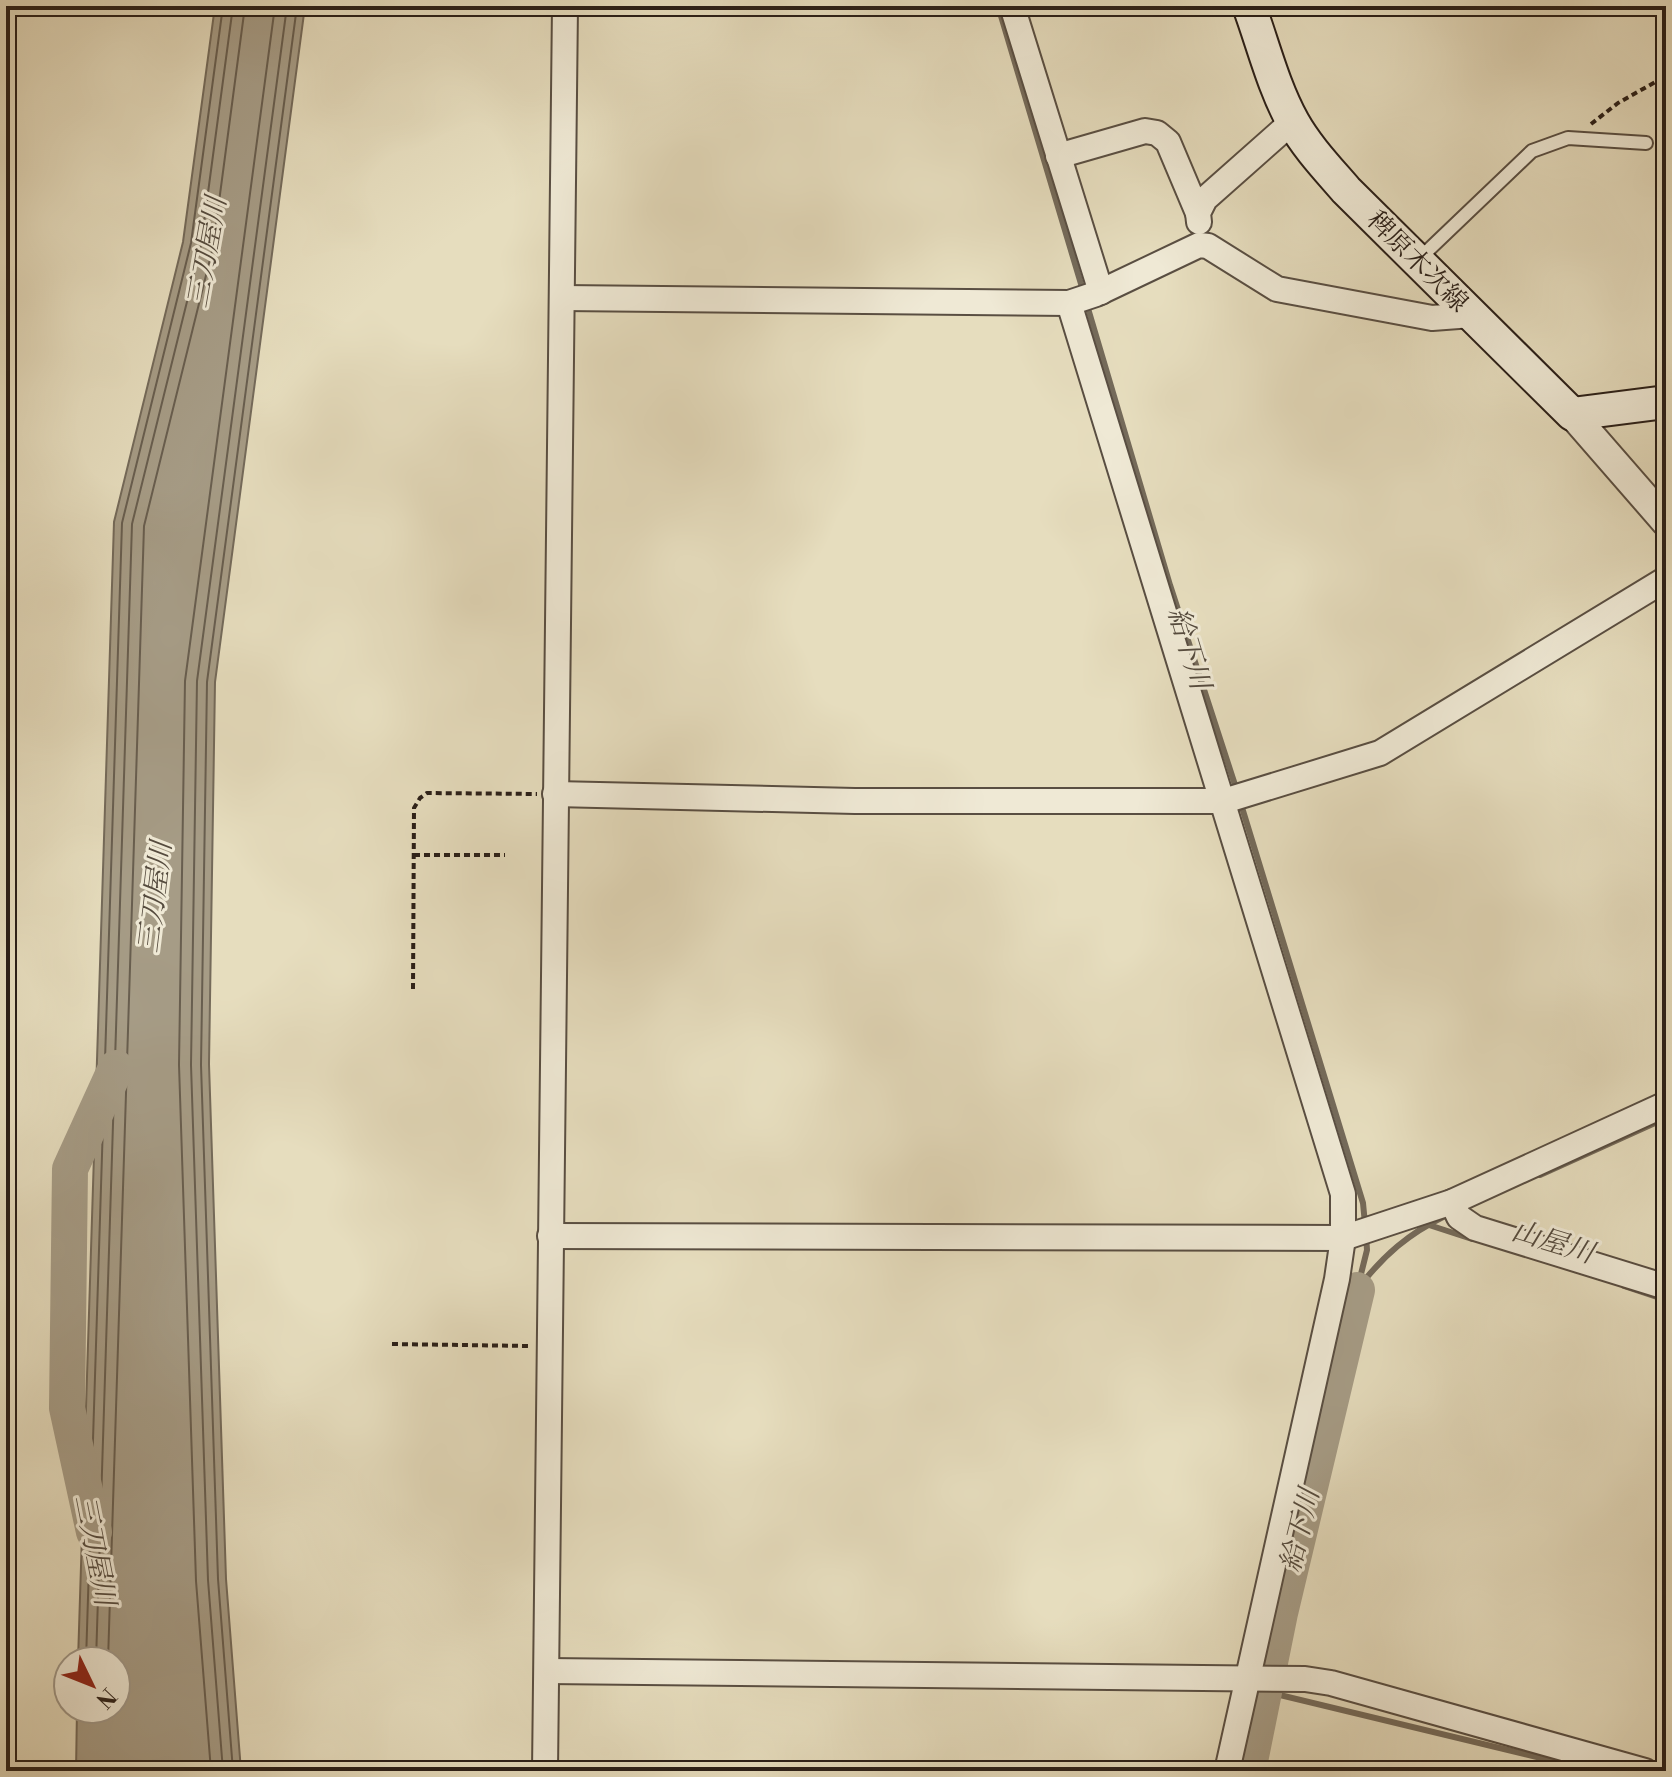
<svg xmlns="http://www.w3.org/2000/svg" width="1672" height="1777" font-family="'Libre Bodoni','Noto Serif JP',serif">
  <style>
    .water { fill: #a69c86; stroke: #746a5a; stroke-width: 2 }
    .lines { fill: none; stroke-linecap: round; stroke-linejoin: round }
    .shore { stroke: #685e4f; stroke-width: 2 }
    .stream { stroke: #746a5a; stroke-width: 6 }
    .river { stroke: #a69c86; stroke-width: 36 }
    .service-casing { stroke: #594e42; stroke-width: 16 }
    .minor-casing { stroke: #594e42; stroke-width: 28 }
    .tertiary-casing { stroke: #594e42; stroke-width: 32 }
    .secondary-casing { stroke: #2a1f18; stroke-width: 36 }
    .path { stroke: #2a1f18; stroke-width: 4; stroke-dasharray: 6 4; stroke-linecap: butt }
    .service { stroke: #efe9d5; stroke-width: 12 }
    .minor { stroke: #efe9d5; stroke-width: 24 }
    .tertiary { stroke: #efe9d5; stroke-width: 28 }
    .secondary { stroke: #efe9d5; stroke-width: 32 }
    .labels { text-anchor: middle; stroke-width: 6; stroke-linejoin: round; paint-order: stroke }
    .street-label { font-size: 26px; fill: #2a1f18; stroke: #efe9d5 }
    .water-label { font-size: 28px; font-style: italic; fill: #554b3e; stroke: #efe9d5 }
  </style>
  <rect width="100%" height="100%" fill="#e6ddbe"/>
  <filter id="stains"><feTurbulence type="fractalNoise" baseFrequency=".0025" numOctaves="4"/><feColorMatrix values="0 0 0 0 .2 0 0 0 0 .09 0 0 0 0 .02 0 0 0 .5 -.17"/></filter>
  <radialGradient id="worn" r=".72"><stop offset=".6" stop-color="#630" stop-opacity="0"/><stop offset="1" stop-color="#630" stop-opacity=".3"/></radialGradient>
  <polygon class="water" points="215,6 305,6 215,682 209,1064 226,1579 241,1771 76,1771 77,1709 116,1709 116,1661 78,1661 114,522 183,242"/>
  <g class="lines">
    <g class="shore">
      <polyline points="86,1661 122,523 191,243 223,6"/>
      <polyline points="96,1661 132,524 201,245 233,6"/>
      <polyline points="108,1661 144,526 213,247 245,6"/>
      <polyline points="211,1771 196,1581 179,1065 185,681 275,6"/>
      <polyline points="223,1771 208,1580 191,1065 197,681 287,6"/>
      <polyline points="233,1771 218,1579 201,1065 207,682 297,6"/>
    </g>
    <g class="stream">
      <polyline points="998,6 1084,294"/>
      <polyline points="1087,305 1170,585 1237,791"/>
      <polyline points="1240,801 1363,1203 1365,1224"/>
      <polyline points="1540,1175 1666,1118"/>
      <polyline points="1429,1225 1472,1239"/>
      <polyline points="1624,1286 1666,1300"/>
      <path d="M1359,1287C1384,1255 1408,1234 1445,1216"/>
      <polyline points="1357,1290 1367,1250 1366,1235"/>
      <polyline points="1263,1691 1595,1771"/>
    </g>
    <g class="river">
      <polyline points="94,1532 67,1408 70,1169 116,1068"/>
      <polyline points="1248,1771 1280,1613 1357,1290"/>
    </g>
    <defs>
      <polyline id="service" points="1419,259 1532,151 1568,138 1646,143"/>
      <g id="minor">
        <polyline points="1012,6 1101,292"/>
        <polyline points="1058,156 1145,131 1157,133 1168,142 1198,213"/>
        <polyline points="1199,222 1198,213 1205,199 1293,121"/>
        <polyline points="562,298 1069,303 1096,294 1199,245 1208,246 1277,289 1432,318 1472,315"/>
        <polyline points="1069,303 1343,1194 1343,1238 1337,1279 1227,1771"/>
        <polyline points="555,794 855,801 1224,801 1380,753 1666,579"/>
        <polyline points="1452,1202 1459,1217 1475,1228 1666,1287"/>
        <polyline points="550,1236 1343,1238 1452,1202 1666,1104"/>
        <polyline points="547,1671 1305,1679 1331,1683 1645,1771"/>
        <polyline points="545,1771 565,6"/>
      </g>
      <polyline id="tertiary" points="1572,414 1666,522"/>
      <path id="secondary" d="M1249,6C1263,44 1273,86 1293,122C1307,147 1327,168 1346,190L1572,414L1666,402"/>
    </defs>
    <use href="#service" class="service-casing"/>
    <use href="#minor" class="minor-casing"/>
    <use href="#tertiary" class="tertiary-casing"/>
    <use href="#secondary" class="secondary-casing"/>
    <g class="path">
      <polyline points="1649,6 1666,14"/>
      <polyline points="1591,124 1618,103 1666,76"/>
      <polyline points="414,855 505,855"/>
      <polyline points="413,989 414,808 420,798 427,793 537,794"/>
      <polyline points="392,1344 530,1346"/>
    </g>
    <use href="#service" class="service"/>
    <use href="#minor" class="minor"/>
    <use href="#tertiary" class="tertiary"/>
    <use href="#secondary" class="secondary"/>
  </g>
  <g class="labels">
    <g class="street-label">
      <text transform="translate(1418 261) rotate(45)" y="9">稗原木次線</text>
    </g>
    <g class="water-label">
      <text transform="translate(206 252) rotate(-80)" y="10">三刀屋川</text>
      <text transform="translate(1190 648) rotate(73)" y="10">給下川</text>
      <text transform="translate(154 897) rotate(-83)" y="10">三刀屋川</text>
      <text transform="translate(1553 1241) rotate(17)" y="10">山屋川</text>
      <text transform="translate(1299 1530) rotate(-76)" y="10">給下川</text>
      <text transform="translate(96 1550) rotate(79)" y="10">三刀屋川</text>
    </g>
  </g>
  <rect width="1672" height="1777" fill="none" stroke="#e6ddbe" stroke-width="32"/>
  <rect x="8" y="8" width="1656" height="1761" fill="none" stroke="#2a1f18" stroke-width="4"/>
  <rect x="16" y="16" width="1640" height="1745" fill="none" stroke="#2a1f18" stroke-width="2"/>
  <g transform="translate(92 1685) rotate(133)"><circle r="38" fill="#efe9d5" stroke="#a09889" stroke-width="2"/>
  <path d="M0-6L14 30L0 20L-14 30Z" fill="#8f2418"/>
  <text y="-12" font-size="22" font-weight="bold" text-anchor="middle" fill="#2a1f18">N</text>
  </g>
  <rect width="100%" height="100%" filter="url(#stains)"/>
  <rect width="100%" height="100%" fill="url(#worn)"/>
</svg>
